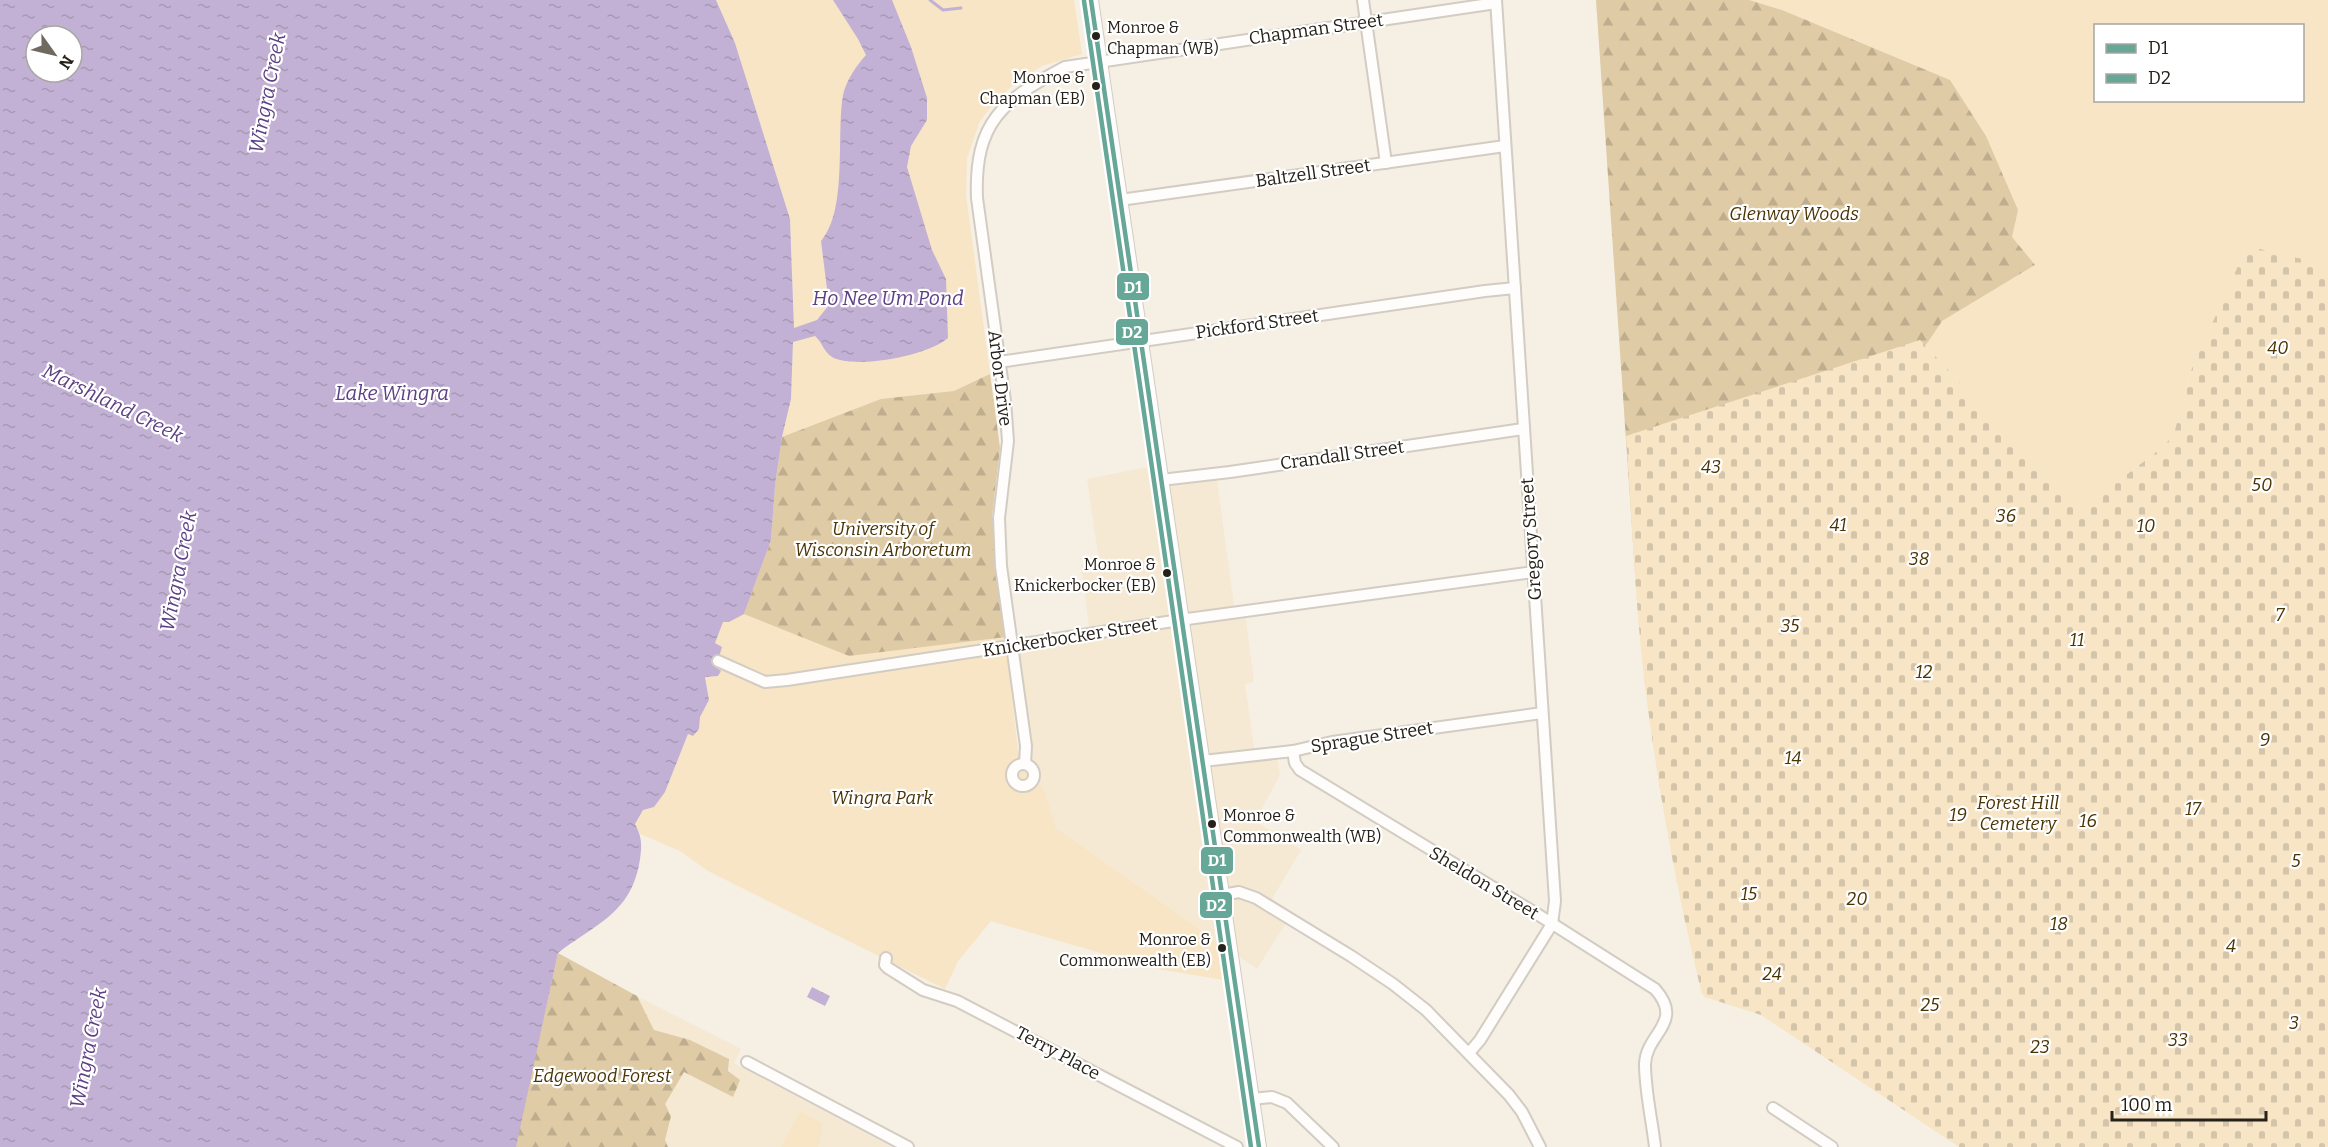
<svg xmlns="http://www.w3.org/2000/svg" width="2328" height="1147" font-family="Bitter,serif">
  <style>
    .built { fill: #f5e9d3 }
    .green { fill: #f7e5c5; fill-rule: evenodd }
    .forest { fill: url(#forest-firs) }
    .cemetery { fill: url(#cemetery-stones) }
    .water { fill: url(#water-ripples); fill-rule: evenodd }
    .lines { fill: none; stroke-linecap: round; stroke-linejoin: round }
    .stream { stroke: #c2b1d4; stroke-width: 3 }
    .minor-casing { stroke: #d2ccc3; stroke-width: 14 }
    .major-casing { stroke: #d2ccc3; stroke-width: 16 }
    .minor { stroke: #fefdfb; stroke-width: 10 }
    .major { stroke: #fefdfb; stroke-width: 14 }
    .bus-1-casing { stroke: #fff; stroke-width: 9 }
    .bus-2-casing { stroke: #fff; stroke-width: 9 }
    .bus-1 { stroke: #67a797; stroke-width: 4.5 }
    .bus-2 { stroke: #67a797; stroke-width: 4.5 }
    .bus-dot { fill: #262119; stroke: #fff; stroke-width: 2 }
    .labels { text-anchor: middle; stroke-width: 4.5; stroke-linejoin: round; paint-order: stroke }
    .bus-label { font-size: 16px; fill: #262119; stroke: #fff; text-anchor: end }
    .street-label { font-size: 18px; fill: #262119; stroke: #fff }
    .park-label { font-size: 18px; font-style: italic; fill: #4a3404; stroke: #fff }
    .water-label { font-size: 20px; font-style: italic; fill: #5d3f84; stroke: #fff }
    .line-badge { stroke: #fff; stroke-width: 2 }
    .badge-label { font-size: 16px; text-anchor: middle; font-weight: bold; fill: #fff }
  </style>
  <defs>
    <pattern id="forest-firs" width="22" height="20" patternUnits="userSpaceOnUse" patternTransform="scale(1.5)"><rect width="22" height="20" fill="#dfcba6"/><path d="M5 1l3.5 6h-7zM16 11l3.5 6h-7z" fill="#bfae8e"/></pattern>
    <pattern id="cemetery-stones" width="16" height="16" patternUnits="userSpaceOnUse" patternTransform="scale(1.5)"><rect width="16" height="16" fill="#f7e5c5"/><path d="M2 7V4a2 2 0 0 1 4 0v3zM10 15v-3a2 2 0 0 1 4 0v3z" fill="#d4c4a9"/></pattern>
    <pattern id="water-ripples" width="26" height="14" patternUnits="userSpaceOnUse" patternTransform="scale(1.5)"><rect width="26" height="14" fill="#c2b1d4"/><path d="M2 4q2-2 4 0t4 0M15 11q2-2 4 0t4 0" fill="none" stroke="#a798b5"/></pattern>
  </defs>
  <rect width="100%" height="100%" fill="#f6efe3"/>
  <g class="built">
    <polygon points="1158,465 1161,480 1216,473 1235,613 1245,612 1254,682 1245,684 1255,755 1276,753 1280,775 1255,821 1301,850 1272,899 1293,912 1257,969 1056,828 1045,793 1035,776 1033,767 1028,763 1013,647 1090,634 1081,565 1099,561 1087,479"/>
    <polygon points="623,989 741,1049 734,1063 892,1147 516,1147"/>
  </g>
  <g class="green">
    <polygon points="716,0 1074,0 1082,54 1042,66 1014,84 995,102 980,121 967,158 966,195 1000,448 992,516 1018,752 1045,792 1056,828 1218,942 1224,980 1152,968 991,921 958,961 945,989 708,871 680,851 640,834 635,824 643,809 665,792 688,734 699,729 700,717 709,700 705,676 718,676 715,643 782,437 791,399 794,317 790,219 735,43"/>
    <path d="M1714,0H2328V265L2247,246L2189,375L2174,434L2163,447L2080,510L1920,340ZM2096,26H2302V100H2096Z"/>
    <polygon points="800,1111 823,1124 818,1147 781,1147"/>
  </g>
  <g class="forest">
    <polygon points="1596,0 1749,0 1782,10 1950,80 1986,136 2018,210 2012,237 2035,265 1942,321 1928,342 1896,380 1660,788 1645,684 1635,572"/>
    <polygon points="990,374 1000,448 992,516 1006,637 849,656 744,614 771,540 775,486 782,437 881,399 954,391"/>
    <polygon points="558,953 637,996 654,1030 690,1040 729,1059 728,1071 740,1080 733,1097 684,1072 665,1104 671,1116 665,1140 668,1147 515,1147"/>
  </g>
  <path class="cemetery" d="M2247,246L2328,265V1147H1959L1761,1015L1705,997L1702,994C1677,893 1658,789 1645,686C1635,603 1632,519 1626,436L1920,340L2080,510L2163,447L2174,434L2189,375Z"/>
  <g class="water">
    <path d="M0,0H716L735,43L790,219L794,328L817,320L829,305L821,241C848,210 836,136 843,95C846,81 856,66 866,55L858,39L833,0H892L911,47L927,98V120L911,146L907,167L932,250L946,279L948,338C930,355 855,370 832,357C824,352 822,342 815,336L793,342L791,399L782,437L775,486L771,540L744,614L729,622H723L715,643L722,647L716,667L721,671L718,676L705,677L709,700L700,717L699,729L693,736L688,734L665,792L654,807L643,810L635,824C642,837 642,845 640,859C632,913 597,923 558,953L516,1147H0ZM36,36H72V72H36Z"/>
    <polygon points="812,987 830,996 825,1006 807,997"/>
  </g>
  <g class="lines">
    <polyline class="stream" points="930,0 943,10 961,8"/>
    <defs>
      <g id="minor">
        <polyline points="1363,0 1386,163"/>
        <polyline points="1120,200 1505,146"/>
        <polyline points="999,362 1485,291 1515,288"/>
        <polyline points="1161,480 1230,472 1523,429"/>
        <polyline points="718,661 765,682 787,680 1180,620 1533,572"/>
        <path d="M1293,751L1295,763L1300,770L1537,914L1655,989C1685,1023 1646,1033 1645,1064C1645,1091 1652,1120 1655,1147"/>
        <polyline points="1203,761 1293,751 1332,742 1542,713"/>
        <circle cx="1023" cy="775" r="11"/>
        <path d="M1025,764L1026,746L1001,566L999,518L1008,441L1005,401L977,198C974,122 1003,100 1065,67L1496,3"/>
        <polyline points="1222,895 1239,892 1256,898 1351,956 1393,984 1426,1010 1509,1095 1522,1112 1540,1147"/>
        <polyline points="886,958 885,965 888,968 923,990 957,1001 1237,1147"/>
        <polyline points="1469,1053 1480,1040 1552,924 1555,901 1496,0"/>
        <polyline points="747,1062 908,1147"/>
        <polyline points="1251,1099 1272,1097 1287,1103 1333,1147"/>
        <polyline points="1773,1108 1832,1147"/>
      </g>
      <polyline id="major" points="1091,0 1259,1147"/>
    </defs>
    <use href="#minor" class="minor-casing"/>
    <use href="#major" class="major-casing"/>
    <use href="#minor" class="minor"/>
    <use href="#major" class="major"/>
    <defs>
      <polyline id="bus-1" points="1091,0 1259,1147"/>
      <polyline id="bus-2" points="1084,1 1251,1147"/>
    </defs>
    <use href="#bus-1" class="bus-1-casing"/>
    <use href="#bus-2" class="bus-2-casing"/>
    <use href="#bus-1" class="bus-1"/>
    <use href="#bus-2" class="bus-2"/>
  </g>
  <g class="bus-dot">
    <circle cx="1096" cy="36" r="5"/>
    <circle cx="1096" cy="86" r="5"/>
    <circle cx="1167" cy="573" r="5"/>
    <circle cx="1212" cy="824" r="5"/>
    <circle cx="1222" cy="948" r="5"/>
  </g>
  <g class="labels">
    <g class="bus-label">
      <text x="1107" y="33" text-anchor="start">Monroe &amp;<tspan x="1107" dy="21">Chapman (WB)</tspan></text>
      <text x="1085" y="83">Monroe &amp;<tspan x="1085" dy="21">Chapman (EB)</tspan></text>
      <text x="1156" y="570">Monroe &amp;<tspan x="1156" dy="21">Knickerbocker (EB)</tspan></text>
      <text x="1223" y="821" text-anchor="start">Monroe &amp;<tspan x="1223" dy="21">Commonwealth (WB)</tspan></text>
      <text x="1211" y="945">Monroe &amp;<tspan x="1211" dy="21">Commonwealth (EB)</tspan></text>
    </g>
    <g class="street-label">
      <text transform="translate(1316 29) rotate(-8)" y="6">Chapman Street</text>
      <text transform="translate(1313 173) rotate(-8)" y="6">Baltzell Street</text>
      <text transform="translate(1257 324) rotate(-8)" y="6">Pickford Street</text>
      <text transform="translate(1000 378) rotate(83)" y="6">Arbor Drive</text>
      <text transform="translate(1342 455) rotate(-8)" y="6">Crandall Street</text>
      <text transform="translate(1531 539) rotate(-94)" y="6">Gregory Street</text>
      <text transform="translate(1070 637) rotate(-9)" y="6">Knickerbocker Street</text>
      <text transform="translate(1372 737) rotate(-9)" y="6">Sprague Street</text>
      <text transform="translate(1484 883) rotate(31)" y="6">Sheldon Street</text>
      <text transform="translate(1058 1053) rotate(28)" y="6">Terry Place</text>
    </g>
    <g class="park-label">
      <text x="1794" y="220">Glenway Woods</text>
      <text x="2278" y="354">40</text>
      <text x="1711" y="473">43</text>
      <text x="2262" y="491">50</text>
      <text x="2006" y="522">36</text>
      <text x="1838" y="531">41</text>
      <text x="2146" y="532">10</text>
      <text x="883" y="535">University of<tspan x="883" dy="21">Wisconsin Arboretum</tspan></text>
      <text x="1919" y="565">38</text>
      <text x="2280" y="621">7</text>
      <text x="1790" y="632">35</text>
      <text x="2077" y="646">11</text>
      <text x="1924" y="678">12</text>
      <text x="2265" y="746">9</text>
      <text x="1793" y="764">14</text>
      <text x="882" y="804">Wingra Park</text>
      <text x="2018" y="809">Forest Hill<tspan x="2018" dy="21">Cemetery</tspan></text>
      <text x="2193" y="815">17</text>
      <text x="1958" y="821">19</text>
      <text x="2088" y="827">16</text>
      <text x="2296" y="867">5</text>
      <text x="1749" y="900">15</text>
      <text x="1857" y="905">20</text>
      <text x="2059" y="930">18</text>
      <text x="2231" y="952">4</text>
      <text x="1772" y="980">24</text>
      <text x="1930" y="1011">25</text>
      <text x="2294" y="1029">3</text>
      <text x="2178" y="1046">33</text>
      <text x="2040" y="1053">23</text>
      <text x="602" y="1082">Edgewood Forest</text>
    </g>
    <g class="water-label">
      <text transform="translate(267 93) rotate(-79)" y="7">Wingra Creek</text>
      <text x="888" y="305">Ho Nee Um Pond</text>
      <text x="392" y="400">Lake Wingra</text>
      <text transform="translate(113 403) rotate(26)" y="7">Marshland Creek</text>
      <text transform="translate(178 571) rotate(-79)" y="7">Wingra Creek</text>
      <text transform="translate(88 1048) rotate(-79)" y="7">Wingra Creek</text>
    </g>
  </g>
  <g class="line-badge">
    <rect x="1116" y="272" width="34" height="29" rx="6" fill="#67a797"/>
    <rect x="1115" y="318" width="34" height="28" rx="6" fill="#67a797"/>
    <rect x="1200" y="846" width="34" height="29" rx="6" fill="#67a797"/>
    <rect x="1199" y="891" width="34" height="28" rx="6" fill="#67a797"/>
  </g>
  <g class="badge-label">
    <text x="1133" y="293">D1</text>
    <text x="1132" y="338">D2</text>
    <text x="1217" y="866">D1</text>
    <text x="1216" y="911">D2</text>
  </g>
  <rect x="2094" y="24" width="210" height="78" fill="#ffffff" stroke="#a8a6a3" stroke-width="1.5"/>
  <rect x="2106" y="44" width="30" height="9" fill="#67a797" stroke="#a8a6a3" stroke-width="1.5"/>
  <text x="2148" y="54" font-size="18" fill="#262119">D1</text>
  <rect x="2106" y="74" width="30" height="9" fill="#67a797" stroke="#a8a6a3" stroke-width="1.5"/>
  <text x="2148" y="84" font-size="18" fill="#262119">D2</text>
  <g transform="translate(54 54) rotate(124)"><circle r="28" fill="#ffffff" stroke="#a8a6a3" stroke-width="1.5"/>
  <path d="M0-4.5L10 22L0 15L-10 22Z" fill="#6f6960"/>
  <text y="-9" font-size="16" font-weight="bold" text-anchor="middle" fill="#262119">N</text>
  </g>
  <path d="M2112 1111v9h154v-9" fill="none" stroke="#262119" stroke-width="3"/>
  <text x="2121" y="1111" font-size="18" fill="#262119" stroke="#ffffff" stroke-width="4.5" paint-order="stroke">100 m</text>
</svg>
